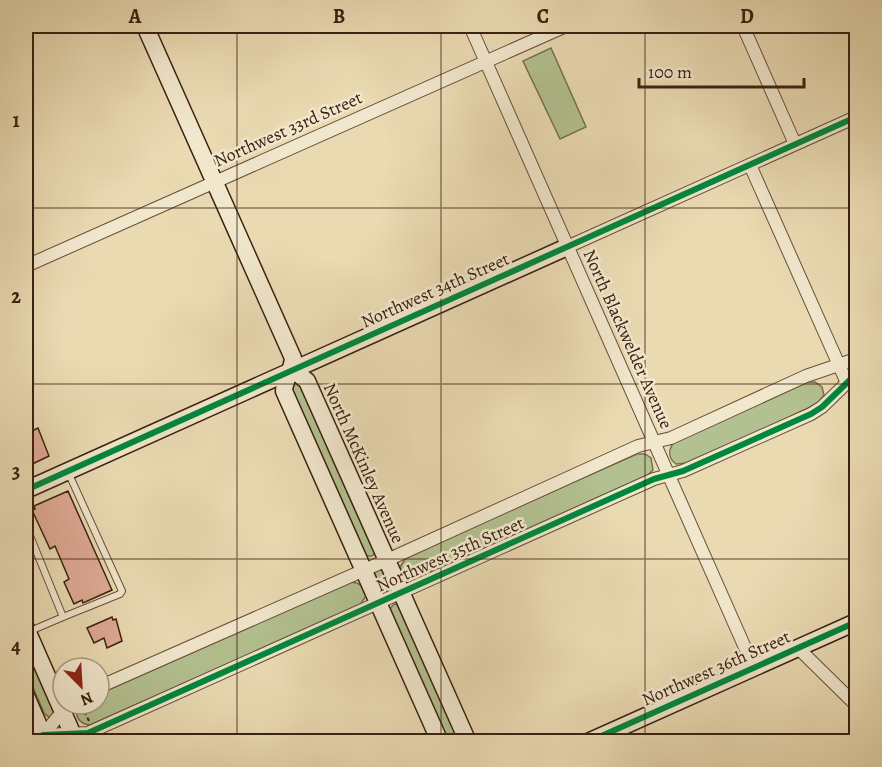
<svg xmlns="http://www.w3.org/2000/svg" width="882" height="767" font-family="Alegreya,serif">
  <style>
    .green { fill: #b3c08f; stroke: #76704f; stroke-width: 1.5 }
    .building { fill: #e0aa95; stroke: #3a200f; stroke-width: 1.5 }
    .lines { fill: none; stroke-linecap: round; stroke-linejoin: round }
    .lane-casing { stroke: #664e38; stroke-width: 8 }
    .street-casing { stroke: #664e38; stroke-width: 14 }
    .secondary-casing { stroke: #3a200f; stroke-width: 19 }
    .path { stroke: #3a200f; stroke-width: 2; stroke-dasharray: 4.5 3; stroke-linecap: butt }
    .lane { stroke: #f1e7cd; stroke-width: 6 }
    .street { stroke: #f1e7cd; stroke-width: 12 }
    .secondary { stroke: #f1e7cd; stroke-width: 16 }
    .cycleway-casing { stroke: #f1e7cd; stroke-width: 10 }
    .cycleway { stroke: #00873e; stroke-width: 6 }
    .grid { fill: none; stroke: #3a200f; stroke-width: 1.5; stroke-opacity: 0.55 }
    .labels { text-anchor: middle; stroke-width: 5; stroke-linejoin: round; paint-order: stroke }
    .street-label { font-size: 18px; fill: #3a200f; stroke: #f1e7cd }
    .neatline { fill: none; stroke: #3a200f; stroke-width: 2 }
    .grid-label { font-size: 20px; text-anchor: middle; font-weight: bold; fill: #3a200f }
  </style>
  <rect width="100%" height="100%" fill="#eadab2"/>
  <filter id="stains"><feTurbulence type="fractalNoise" baseFrequency=".00333" numOctaves="4"/><feColorMatrix values="0 0 0 0 .2 0 0 0 0 .09 0 0 0 0 .02 0 0 0 .5 -.17"/></filter>
  <radialGradient id="worn" r=".72"><stop offset=".6" stop-color="#630" stop-opacity="0"/><stop offset="1" stop-color="#630" stop-opacity=".3"/></radialGradient>
  <g class="green">
    <polygon points="551,48 586,127 560,139 523,61"/>
    <polygon points="294,381 300,381 375,553 372,556 366,556 289,386"/>
    <path d="M808,382H815L822,387L824,395L817,404L691,463L676,464C668,458 668,450 674,442Z"/>
    <path d="M637,454H645L651,458L653,470L648,475L416,579C407,579 402,576 400,567L407,556Z"/>
    <polygon points="381,569 383,570 391,589 385,593 379,590 373,575 376,571"/>
    <path d="M350,582L357,583L364,588L366,596L360,605L90,725C78,724 73,714 80,704H99V694Z"/>
    <polygon points="394,604 399,605 463,741 447,741 389,610"/>
    <polygon points="26,643 56,715 50,718 44,713 26,671"/>
    <polygon points="26,711 39,741 26,741"/>
  </g>
  <g class="building">
    <polygon points="38,428 49,456 26,467 26,434"/>
    <polygon points="68,491 112,590 83,603 82,600 74,604 64,582 69,579 55,546 50,549 32,510 35,509 34,506"/>
    <polygon points="112,617 113,620 116,619 122,641 107,648 104,638 94,643 87,628"/>
  </g>
  <g class="lines">
    <defs>
      <g id="lane">
        <polyline points="26,526 63,617 28,632"/>
        <polyline points="63,617 120,594 122,591 68,472"/>
      </g>
      <g id="street">
        <polyline points="470,26 754,668"/>
        <polyline points="743,26 795,144"/>
        <polyline points="750,165 847,383"/>
        <polyline points="567,247 856,117"/>
        <polyline points="26,266 566,26"/>
        <polyline points="798,648 856,705"/>
        <polyline points="99,687 396,556 638,446 671,438 806,376 856,359"/>
        <polyline points="43,735 88,733 654,479 683,471 811,414 822,407 856,374"/>
        <polyline points="43,735 67,706"/>
      </g>
      <g id="secondary">
        <path d="M145,26L293,358C292,372 284,381 284,391L440,742"/>
        <polyline points="293,370 307,381 468,742"/>
        <polyline points="26,490 567,247"/>
        <polyline points="26,628 76,742"/>
        <polyline points="26,696 46,742"/>
        <polyline points="588,742 856,622"/>
      </g>
    </defs>
    <use href="#lane" class="lane-casing"/>
    <use href="#street" class="street-casing"/>
    <use href="#secondary" class="secondary-casing"/>
    <polyline class="path" points="81,704 89,721"/>
    <use href="#lane" class="lane"/>
    <use href="#street" class="street"/>
    <use href="#secondary" class="secondary"/>
    <defs>
      <g id="cycleway">
        <polyline points="26,490 856,117"/>
        <polyline points="43,735 88,733 654,479 683,471 811,414 822,407 856,374"/>
        <polyline points="588,742 856,622"/>
      </g>
    </defs>
    <use href="#cycleway" class="cycleway-casing"/>
    <use href="#cycleway" class="cycleway"/>
  </g>
  <path class="grid" d="M237,26V742M441,26V742M645,26V742M26,208H856M26,384H856M26,559H856"/>
  <g class="labels">
    <g class="street-label">
      <text transform="translate(288 129) rotate(-24)" y="6">Northwest 33rd Street</text>
      <text transform="translate(435 290) rotate(-24)" y="6">Northwest 34th Street</text>
      <text transform="translate(628 339) rotate(66)" y="6">North Blackwelder Avenue</text>
      <text transform="translate(364 463) rotate(66)" y="6">North McKinley Avenue</text>
      <text transform="translate(450 554) rotate(-24)" y="6">Northwest 35th Street</text>
      <text transform="translate(716 668) rotate(-24)" y="6">Northwest 36th Street</text>
    </g>
  </g>
  <rect width="882" height="767" fill="none" stroke="#eadab2" stroke-width="66"/>
  <g transform="translate(81 686) rotate(156)"><circle r="28" fill="#f1e7cd" stroke="#a89781" stroke-width="1.5"/>
  <path d="M0-4.5L10 22L0 15L-10 22Z" fill="#8f2418"/>
  <text y="-9" font-size="16" font-weight="bold" text-anchor="middle" fill="#3a200f">N</text>
  </g>
  <path d="M639 78v9h165v-9" fill="none" stroke="#3a200f" stroke-width="3"/>
  <text x="648" y="78" font-size="18" fill="#3a200f" stroke="#f1e7cd" stroke-width="4.5" paint-order="stroke">100 m</text>
  <rect x="33" y="33" width="816" height="701" class="neatline"/>
  <g class="grid-label">
    <text x="135" y="23">A</text>
    <text x="339" y="23">B</text>
    <text x="543" y="23">C</text>
    <text x="747" y="23">D</text>
    <text x="16" y="127">1</text>
    <text x="16" y="303">2</text>
    <text x="16" y="478">3</text>
    <text x="16" y="653">4</text>
  </g>
  <rect width="100%" height="100%" filter="url(#stains)"/>
  <rect width="100%" height="100%" fill="url(#worn)"/>
</svg>
